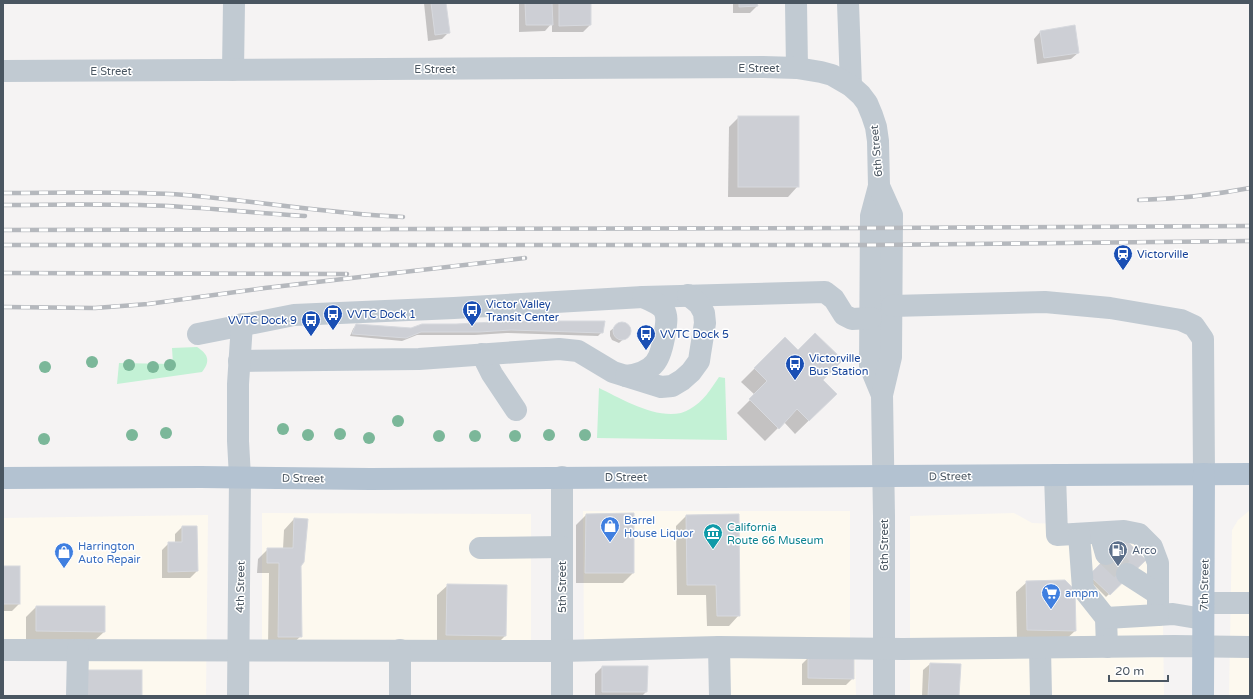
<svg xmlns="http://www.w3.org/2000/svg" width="1253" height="699" font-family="'Varela Round',sans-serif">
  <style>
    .commercial { fill: #fdf9ef }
    .green { fill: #c3f1d5 }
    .shadow { fill: #0003 }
    .building { fill: #cdcfd5; stroke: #d7d9de }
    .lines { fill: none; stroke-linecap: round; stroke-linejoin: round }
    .minor-tunnel { stroke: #caccce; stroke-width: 22; stroke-dasharray: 22 11; stroke-linecap: butt }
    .minor { stroke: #c1cad2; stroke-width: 22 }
    .major { stroke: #b3c2d1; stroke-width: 22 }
    .rail-casing { stroke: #b5b8bd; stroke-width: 4.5 }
    .rail { stroke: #fff; stroke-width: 3; stroke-dasharray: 9; stroke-linecap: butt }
    .tree { fill: #7bb799 }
    .labels { text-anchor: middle; stroke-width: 3; stroke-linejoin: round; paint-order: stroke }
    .street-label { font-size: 11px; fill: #4a5661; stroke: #fff }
    .transit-label { font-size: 11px; fill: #164399; stroke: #fff; text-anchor: start }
    .shop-label { font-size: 11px; fill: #366cbe; stroke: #fff; text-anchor: start }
    .culture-label { font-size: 11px; fill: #0d838f; stroke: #fff; text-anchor: start }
    .service-label { font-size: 11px; fill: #4e5e75; stroke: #fff; text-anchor: start }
  </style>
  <rect width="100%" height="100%" fill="#f5f3f3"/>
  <g class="commercial">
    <polygon points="1250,510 1250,696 1229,696 1232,530 1238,520"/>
    <polygon points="583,511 850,511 850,641 584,642"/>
    <polygon points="262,513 531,514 531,640 262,640"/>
    <polygon points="1014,513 1032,523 1137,527 1162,552 1164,696 910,696 910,516"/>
    <polygon points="208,515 206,696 84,696 85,640 3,641 3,518"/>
    <polygon points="855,653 856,696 725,696 724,655"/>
  </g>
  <g class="green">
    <path d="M197,347C208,354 211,361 202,372L117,384L119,363L173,364L172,348Z"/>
    <path d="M719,377L725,378L727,440L597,438L599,388C622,399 665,425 690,409C703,402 711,389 719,377Z"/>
  </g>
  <g class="shadow">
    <polygon points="424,3 445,3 449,32 442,39 428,41"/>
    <polygon points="519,3 590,3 590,25 583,32 552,32 552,23 545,31 519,32"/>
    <polygon points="733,3 756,3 757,6 750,13 733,13"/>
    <polygon points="1040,32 1078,53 1071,59 1037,64 1034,39"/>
    <polygon points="739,117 798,186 788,197 728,197 729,127"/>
    <polygon points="621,322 628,326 630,331 627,336 619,343 612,340 610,336 610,331"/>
    <polygon points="356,325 411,329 423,325 602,332 598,336 507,333 475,335 417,335 402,341 350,336 353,329"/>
    <polygon points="785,338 836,394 795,434 784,422 765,441 737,413 755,395 741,382"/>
    <polygon points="586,515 633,573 623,583 576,583 576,525"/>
    <polygon points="686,516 739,615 729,626 707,626 706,595 677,595 676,526"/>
    <polygon points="294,519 300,566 301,636 290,646 268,647 269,573 257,573 258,559 268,549 283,549 284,530"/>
    <polygon points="182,527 196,527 197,571 190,578 162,578 162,550 169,543 175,543 175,534"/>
    <polygon points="1144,560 1106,597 1087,578"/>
    <polygon points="3,567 19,604 12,611 3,611"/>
    <polygon points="1027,582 1075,631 1064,641 1017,640 1016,592"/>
    <polygon points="448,585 505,636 495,646 437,645 437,595"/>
    <polygon points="36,607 104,632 93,642 26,641 26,617"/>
    <polygon points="809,657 853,678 846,685 802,685 802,664"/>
    <polygon points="930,664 958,696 922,696 923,670"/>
    <polygon points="602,667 646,692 642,696 595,696 595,674"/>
  </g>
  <g class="building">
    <polygon points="431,3 446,3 450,33 435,35"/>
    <polygon points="525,3 552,3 553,25 526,25"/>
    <polygon points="559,3 591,3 591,25 559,26"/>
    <polygon points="739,3 757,3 758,6 739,7"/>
    <polygon points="1075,25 1079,53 1044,58 1040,31"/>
    <rect x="738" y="116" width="61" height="71"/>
    <polygon points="513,321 605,321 603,333 511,330 479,332 421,332 406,338 352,334 356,324 411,328 422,324 456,324"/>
    <circle cx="622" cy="331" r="9"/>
    <polygon points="815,333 843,360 823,380 837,394 809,421 797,409 779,429 749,399 767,381 754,368 785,337 798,350"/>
    <polygon points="634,513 634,573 585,573 586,514"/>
    <polygon points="739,514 740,616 717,616 716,585 687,585 686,515"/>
    <polygon points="294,518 308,519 304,562 301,566 302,637 278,637 279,563 267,563 267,548 293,548"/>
    <polygon points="182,526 197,526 198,571 168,572 168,542 182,542"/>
    <polygon points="1125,539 1146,560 1110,595 1089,575"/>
    <rect x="3" y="566" width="17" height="38"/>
    <polygon points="1065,580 1075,590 1076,631 1027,630 1026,581"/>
    <polygon points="447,584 507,585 506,636 446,635"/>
    <polygon points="36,606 105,606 105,632 36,631"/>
    <polygon points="808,656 854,656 854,679 808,678"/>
    <polygon points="930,663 961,664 959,696 928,696"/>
    <polygon points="602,666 648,666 647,692 602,692"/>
    <rect x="87" y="670" width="55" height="26"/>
  </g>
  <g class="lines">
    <polyline class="minor-tunnel" points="1106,554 1127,574"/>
    <g class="minor">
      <polyline points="796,3 797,68"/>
      <polyline points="848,3 851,86"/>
      <polyline points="233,70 234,3"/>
      <polyline points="3,71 763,67 797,68 821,72 832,75 851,86 861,95 867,103 872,115 876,127 878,141 879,186 871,216 870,366 882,395"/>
      <polyline points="879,186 892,215 891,357 882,395 884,516 884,696"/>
      <polyline points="892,306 1045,302 1110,308 1181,320 1194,326 1203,339 1204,474"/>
      <polyline points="198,334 294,315 454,308 643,297 825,292 834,299 844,315 852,319 871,318"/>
      <polyline points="482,354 492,374 516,410"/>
      <polyline points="239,361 419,359 559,349 578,351 613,372 661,387 672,386 682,380 691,372 699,361 700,354 705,323 704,313 699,304 688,295"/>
      <path d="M626,376C656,372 661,359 665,332C666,324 668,317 664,310C660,304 650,300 643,297"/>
      <polyline points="1055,475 1057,535 1124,531 1139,534 1152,547 1158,563 1158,615 1173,614 1203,619"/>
      <polyline points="562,477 562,696"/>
      <polyline points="1100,533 1106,554"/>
      <polyline points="1079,534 1083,589 1106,618 1107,647"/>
      <polyline points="480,548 562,547"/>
      <polyline points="1127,574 1158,594"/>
      <polyline points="1204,603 1250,603"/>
      <polyline points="1106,618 1158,615"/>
      <polyline points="719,647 720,696"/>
      <polyline points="1040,648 1041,696"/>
      <polyline points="3,650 562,651 719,647 903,649 1174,646 1250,647"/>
      <polyline points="400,650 400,696"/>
      <polyline points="77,696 78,650"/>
      <polyline points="238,696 240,477 238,441 238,384 242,324"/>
    </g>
    <g class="major">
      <polyline points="3,478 201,477 370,479 1250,474"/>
      <polyline points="1203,696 1204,474"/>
    </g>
    <defs>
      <g id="rail">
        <path d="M3,193C64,193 125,191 185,195C258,201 330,214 403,217"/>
        <path d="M1139,200C1176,199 1213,195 1250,188"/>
        <path d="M3,205C63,205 123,203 183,207C224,209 264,214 305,216"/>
        <polyline points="3,230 871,228 1250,226"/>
        <polyline points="3,245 870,245 1250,241"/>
        <polyline points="3,273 347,274"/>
        <polyline points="3,307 95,308 148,304 265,288 525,258"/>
      </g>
    </defs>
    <use href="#rail" class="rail-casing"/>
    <use href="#rail" class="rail"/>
  </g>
  <g class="tree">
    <circle cx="92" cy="362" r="6"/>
    <circle cx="129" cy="365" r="6"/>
    <circle cx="170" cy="365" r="6"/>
    <circle cx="45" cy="367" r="6"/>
    <circle cx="153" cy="367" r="6"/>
    <circle cx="398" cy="421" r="6"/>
    <circle cx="283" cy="429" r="6"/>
    <circle cx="166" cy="433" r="6"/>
    <circle cx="340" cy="434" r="6"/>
    <circle cx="132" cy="435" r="6"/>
    <circle cx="308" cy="435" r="6"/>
    <circle cx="549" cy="435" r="6"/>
    <circle cx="585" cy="435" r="6"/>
    <circle cx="439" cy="436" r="6"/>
    <circle cx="475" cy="436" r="6"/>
    <circle cx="515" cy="436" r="6"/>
    <circle cx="369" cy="438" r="6"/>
    <circle cx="44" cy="439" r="6"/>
  </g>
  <defs>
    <symbol id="station-pin" viewBox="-11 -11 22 30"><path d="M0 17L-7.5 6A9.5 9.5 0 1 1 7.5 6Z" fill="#1a4fb4" stroke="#fff"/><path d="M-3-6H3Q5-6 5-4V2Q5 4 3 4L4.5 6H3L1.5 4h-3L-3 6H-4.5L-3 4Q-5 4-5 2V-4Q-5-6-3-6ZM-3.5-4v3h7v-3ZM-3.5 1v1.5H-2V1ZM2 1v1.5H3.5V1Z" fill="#fff"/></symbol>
    <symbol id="bus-pin" viewBox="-11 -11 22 30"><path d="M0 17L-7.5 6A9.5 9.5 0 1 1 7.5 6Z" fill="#1a4fb4" stroke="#fff"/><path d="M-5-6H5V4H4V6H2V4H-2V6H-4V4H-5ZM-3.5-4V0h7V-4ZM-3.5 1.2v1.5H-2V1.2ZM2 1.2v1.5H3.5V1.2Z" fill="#fff"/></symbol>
    <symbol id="shop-pin" viewBox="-11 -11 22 30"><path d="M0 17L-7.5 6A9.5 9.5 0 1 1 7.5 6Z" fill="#3f7fe0" stroke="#fff"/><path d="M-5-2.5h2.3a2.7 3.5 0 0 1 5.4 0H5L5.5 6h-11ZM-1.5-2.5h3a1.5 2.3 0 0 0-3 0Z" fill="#fff"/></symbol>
    <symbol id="museum-pin" viewBox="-11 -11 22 30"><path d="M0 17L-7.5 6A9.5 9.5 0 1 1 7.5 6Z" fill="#0f9aa8" stroke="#fff"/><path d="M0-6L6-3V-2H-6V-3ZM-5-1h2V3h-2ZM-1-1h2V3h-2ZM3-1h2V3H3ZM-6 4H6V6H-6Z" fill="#fff"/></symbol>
    <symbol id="fuel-pin" viewBox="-11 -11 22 30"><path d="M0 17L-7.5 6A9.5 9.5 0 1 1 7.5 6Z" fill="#5c6f8a" stroke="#fff"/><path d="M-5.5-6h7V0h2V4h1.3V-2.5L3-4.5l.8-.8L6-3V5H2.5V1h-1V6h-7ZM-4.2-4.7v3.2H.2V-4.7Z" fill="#fff"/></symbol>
    <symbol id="supermarket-pin" viewBox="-11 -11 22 30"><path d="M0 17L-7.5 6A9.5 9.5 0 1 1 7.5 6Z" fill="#3f7fe0" stroke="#fff"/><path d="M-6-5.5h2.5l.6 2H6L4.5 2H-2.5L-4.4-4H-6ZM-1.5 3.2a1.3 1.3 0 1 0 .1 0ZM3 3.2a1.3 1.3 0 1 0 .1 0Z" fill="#fff"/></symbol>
  </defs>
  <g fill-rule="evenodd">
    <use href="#station-pin" x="1112" y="243" width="22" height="30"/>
    <use href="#bus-pin" x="461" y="299" width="22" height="30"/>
    <use href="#bus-pin" x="322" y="303" width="22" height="30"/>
    <use href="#bus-pin" x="300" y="309" width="22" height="30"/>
    <use href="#bus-pin" x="635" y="323" width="22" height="30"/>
    <use href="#bus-pin" x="784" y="353" width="22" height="30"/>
    <use href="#shop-pin" x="599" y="515" width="22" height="30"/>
    <use href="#museum-pin" x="702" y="522" width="22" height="30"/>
    <use href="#fuel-pin" x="1107" y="539" width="22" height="30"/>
    <use href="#shop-pin" x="53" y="541" width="22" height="30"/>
    <use href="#supermarket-pin" x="1040" y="582" width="22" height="30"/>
  </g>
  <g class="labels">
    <g class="street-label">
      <text x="759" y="72">E Street</text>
      <text x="435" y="73">E Street</text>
      <text x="111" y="75">E Street</text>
      <text transform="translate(876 151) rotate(-95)" y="4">6th Street</text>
      <text transform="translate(950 476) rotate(-1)" y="4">D Street</text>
      <text x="626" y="481">D Street</text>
      <text transform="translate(303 478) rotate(1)" y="4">D Street</text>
      <text transform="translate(884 545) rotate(-90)" y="4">6th Street</text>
      <text transform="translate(1204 585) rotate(-89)" y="4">7th Street</text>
      <text transform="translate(240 587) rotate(-89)" y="4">4th Street</text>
      <text transform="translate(562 587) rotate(-90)" y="4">5th Street</text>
    </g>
    <g class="transit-label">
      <text x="1137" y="258">Victorville</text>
      <text x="486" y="308">Victor Valley<tspan x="486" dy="13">Transit Center</tspan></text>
      <text x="347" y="318">VVTC Dock 1</text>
      <text x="297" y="324" text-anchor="end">VVTC Dock 9</text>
      <text x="660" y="338">VVTC Dock 5</text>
      <text x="809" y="362">Victorville<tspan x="809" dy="13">Bus Station</tspan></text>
    </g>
    <g class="shop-label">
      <text x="624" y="524">Barrel<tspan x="624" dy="13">House Liquor</tspan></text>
      <text x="78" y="550">Harrington<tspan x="78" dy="13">Auto Repair</tspan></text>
      <text x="1065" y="597">ampm</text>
    </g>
    <g class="culture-label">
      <text x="727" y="531">California<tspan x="727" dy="13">Route 66 Museum</tspan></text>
    </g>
    <g class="service-label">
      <text x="1132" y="554">Arco</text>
    </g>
  </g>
  <rect width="1253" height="699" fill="none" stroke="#4a5661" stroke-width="8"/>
  <path d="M1109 675v6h59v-6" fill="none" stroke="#4a5661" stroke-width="2"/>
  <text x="1115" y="675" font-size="12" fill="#4a5661" stroke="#ffffff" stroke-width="3" paint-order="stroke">20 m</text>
</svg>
